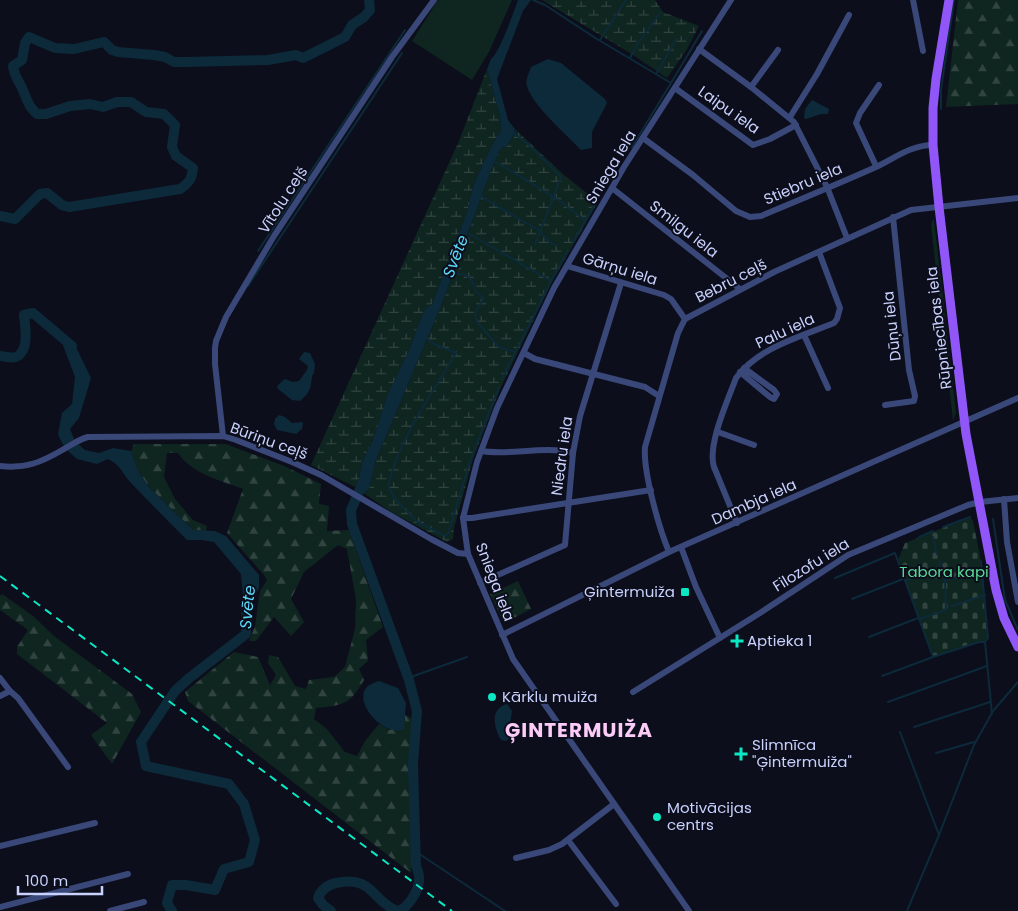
<svg xmlns="http://www.w3.org/2000/svg" width="1018" height="911" font-family="Poppins,sans-serif">
  <style>
    .green { fill: #0f251f }
    .forest { fill: url(#forest-firs) }
    .wetland { fill: url(#wetland-marsh) }
    .cemetery { fill: url(#cemetery-stones) }
    .water { fill: #0c2a3a }
    .lines { fill: none; stroke-linecap: round; stroke-linejoin: round }
    .stream { stroke: #0c2a3a; stroke-width: 2 }
    .river { stroke: #0c2a3a; stroke-width: 10 }
    .minor { stroke: #394879; stroke-width: 6 }
    .major { stroke: #9056f7; stroke-width: 9 }
    .rail { stroke: #0be7c3; stroke-width: 2; stroke-dasharray: 8 6; stroke-linecap: butt }
    .poi-dot { fill: #0be7c3; stroke: #0c0e1c; stroke-width: 2 }
    .labels { text-anchor: middle; stroke-width: 4; stroke-linejoin: round; paint-order: stroke }
    .street-label { font-size: 15px; fill: #c9d1fd; stroke: #0c0e1c }
    .park-label { font-size: 15px; fill: #5ad897; stroke: #0c0e1c }
    .poi-label { font-size: 15px; fill: #c9d1fd; stroke: #0c0e1c; text-anchor: start }
    .water-label { font-size: 16px; font-style: italic; fill: #5cd9f8; stroke: #0c0e1c }
    .district-label { font-size: 20px; font-weight: bold; letter-spacing: 1px; fill: #fdcbf8; stroke: #0c0e1c }
  </style>
  <defs>
    <pattern id="forest-firs" width="22" height="20" patternUnits="userSpaceOnUse" patternTransform="scale(1.25)"><rect width="22" height="20" fill="#0f251f"/><path d="M5 1l3.5 6h-7zM16 11l3.5 6h-7z" fill="#314440"/></pattern>
    <pattern id="wetland-marsh" width="20" height="14" patternUnits="userSpaceOnUse" patternTransform="scale(1.25)"><rect width="20" height="14" fill="#0f251f"/><path d="M1 5h8M5 5V1M11 12h8M15 12V8" fill="none" stroke="#314440"/></pattern>
    <pattern id="cemetery-stones" width="16" height="16" patternUnits="userSpaceOnUse" patternTransform="scale(1.25)"><rect width="16" height="16" fill="#0f251f"/><path d="M2 7V4a2 2 0 0 1 4 0v3zM10 15v-3a2 2 0 0 1 4 0v3z" fill="#314440"/></pattern>
  </defs>
  <rect width="100%" height="100%" fill="#0c0e1c"/>
  <g class="green">
    <polygon points="438,0 512,0 489,52 472,80 412,41"/>
    <polygon points="934,219 956,413 953,421 931,225 932,221"/>
  </g>
  <g class="forest">
    <polygon points="958,0 1018,0 1018,104 946,107"/>
    <path d="M134,444H226L284,466L321,484L319,504L329,506L327,531L349,530L383,627L366,640L368,661L359,669L364,680C350,705 343,705 316,708L314,719L326,728L345,752L357,756L365,741L379,724L390,730L405,721V715L413,719L411,742V873L188,701L185,692L234,652L258,657L270,685L276,675L268,663L269,655L278,657L295,686L306,689L309,680L334,677L345,667L355,629L356,600L347,549L338,545L304,572L291,599L304,622L291,636L274,617L256,641H249L255,626L260,591L267,580L264,575L227,533L243,489C220,480 192,474 178,453H167L164,477L175,499L193,520L207,526L206,531L193,530L148,486L137,469L131,451Z"/>
    <polygon points="518,581 531,609 504,623 490,594"/>
    <polygon points="2,594 33,616 54,636 132,694 141,712 112,764 91,735 107,723 17,654 17,647 28,630 0,610 0,596"/>
  </g>
  <g class="wetland">
    <polygon points="542,0 655,0 663,12 699,26 686,51 667,78 630,53"/>
    <polygon points="487,69 500,116 501,131 497,136 486,157 473,186 467,212 432,304 424,310 409,350 389,394 374,437 362,463 357,488 311,465 459,141"/>
    <polygon points="515,129 564,175 598,202 552,282 501,387 473,459 454,528 453,539 447,542 393,513 363,493 369,489 376,460 441,306 492,168 501,148 507,146 514,134"/>
  </g>
  <polygon class="cemetery" points="970,517 973,521 981,561 988,638 985,642 979,642 933,657 898,560 905,543"/>
  <g class="water">
    <path d="M518,0H531L523,11L497,79L508,120L515,129L514,134L507,146L501,148L492,168L441,306L376,460L369,489L363,493L358,490L357,488L362,463L374,437L388,394L409,350L424,310L432,304L467,212L473,186L486,157L497,136L501,131L500,116L487,69L491,59C499,54 514,11 518,0Z"/>
    <path d="M548,59L561,63L605,99L607,103L592,132V148L581,150C567,135 532,105 527,86C525,80 529,73 531,67Z"/>
    <polygon points="812,100 829,109 828,114 821,114 806,119 804,118 805,109"/>
    <path d="M64,337L75,345L91,378L79,418L70,429L75,441L85,450L99,453L113,448L131,451L137,469L148,486L193,530L215,531L226,536L259,575V588L252,602L248,631L245,634L241,618L243,595L241,574L214,542L202,540H187C169,522 150,503 132,484C123,475 120,464 108,459L97,464L77,459L69,452L62,443L58,434L62,413L72,404L75,377L61,340Z"/>
    <path d="M304,352L310,353L315,364L314,373L312,376C311,387 310,393 300,401L292,400L277,388L278,385L285,379L293,382L299,381L307,370L308,366L299,359Z"/>
    <polygon points="279,415 285,417 292,423 302,422 303,423 302,429 296,434 277,430 274,424 275,419"/>
    <path d="M379,681L398,688L406,703L404,729C384,738 351,701 368,686C371,684 375,682 379,681Z"/>
    <path d="M507,704L512,711L510,725L512,734L511,737L506,741L501,740C494,728 489,709 507,704Z"/>
  </g>
  <g class="lines">
    <g class="stream">
      <polyline points="533,0 545,5 597,39 671,83 632,147"/>
      <polyline points="600,40 626,0"/>
      <polyline points="630,58 638,43 660,13"/>
      <polyline points="656,74 677,38"/>
      <polyline points="671,83 702,31"/>
      <polyline points="941,109 941,90 954,0"/>
      <polyline points="514,133 531,147 561,177 535,245"/>
      <polyline points="493,160 554,197 585,220"/>
      <polyline points="480,196 540,231 548,241 557,246"/>
      <polyline points="466,232 551,281"/>
      <polyline points="573,242 595,204"/>
      <polyline points="258,251 405,30"/>
      <polyline points="450,272 466,275 472,281 476,292 484,298 475,313 477,322 499,347 515,352"/>
      <polyline points="248,286 402,53"/>
      <path d="M425,337L434,344L456,353C430,397 400,437 388,486L395,499L416,521L445,536L448,534L470,461L499,387"/>
      <polyline points="502,379 551,281 568,250"/>
      <polyline points="993,519 1005,600 1018,630"/>
      <polyline points="943,527 970,517"/>
      <polyline points="919,537 933,531"/>
      <polyline points="933,537 937,554"/>
      <polyline points="981,561 988,638 985,642"/>
      <polyline points="835,578 895,553 933,657 979,642 985,642 992,714"/>
      <polyline points="945,580 981,572"/>
      <polyline points="905,581 940,568"/>
      <polyline points="852,599 903,579"/>
      <polyline points="952,606 985,595"/>
      <polyline points="920,619 946,610 945,580 940,568 940,561"/>
      <polyline points="869,637 918,618"/>
      <polyline points="882,676 933,657"/>
      <polyline points="408,678 467,657"/>
      <polyline points="888,702 987,666"/>
      <polyline points="914,727 990,702"/>
      <polyline points="900,732 939,835"/>
      <polyline points="936,753 974,742"/>
      <polyline points="415,851 505,911"/>
      <polyline points="907,911 939,835 974,745 993,711 1018,682"/>
    </g>
    <g class="river">
      <path d="M0,216L15,219L40,194L47,193L62,205L69,207L180,189C189,183 192,179 193,168L176,156L172,147L175,125L164,114L146,112L131,102H117L103,107L90,104L70,106L46,114H37C29,107 28,102 24,93C21,83 14,77 13,66L22,60L25,43L29,37L55,48L74,49L104,42L112,50L118,52L154,55L165,57L174,62H186L268,60L296,55L303,58L345,37L352,25L364,17L370,10L369,0"/>
      <path d="M0,356C5,357 12,358 16,357C30,351 25,327 24,315L33,313L72,346"/>
      <path d="M364,480L351,510L352,524L409,680L417,711L413,764L416,866C418,871 420,877 419,882C417,893 408,908 398,911"/>
      <polyline points="172,911 167,903 172,885 186,885 215,890 224,869 249,862 255,840 244,804 229,784 146,766 141,742 175,691 188,679 246,634 247,620"/>
      <path d="M331,911L323,905L318,898C321,890 327,885 336,883C373,875 371,900 397,911"/>
    </g>
    <g class="minor">
      <polyline points="913,0 923,51"/>
      <polyline points="699,49 751,87 794,122 827,187 847,238"/>
      <polyline points="751,87 778,50"/>
      <polyline points="675,88 753,145 770,139 796,125"/>
      <polyline points="790,117 817,74 849,15"/>
      <path d="M643,138L693,175L736,211L750,217L761,216C799,200 838,184 876,167C895,158 911,145 933,145"/>
      <polyline points="876,166 856,123 860,113 879,85"/>
      <polyline points="612,188 740,289"/>
      <polyline points="567,266 664,295 671,299 685,319"/>
      <polyline points="804,335 828,388"/>
      <polyline points="524,353 535,359 645,387 659,396"/>
      <polyline points="740,372 770,397 774,399 777,394 774,390 744,368"/>
      <polyline points="885,405 914,401 915,396 909,370 893,217"/>
      <polyline points="718,432 754,445"/>
      <polyline points="223,436 215,364 215,348 216,341 226,317 274,236 392,57 434,0"/>
      <path d="M481,451C511,456 543,445 573,453"/>
      <path d="M0,466C26,469 42,462 64,449C72,445 79,439 88,437L223,436L236,440L292,462L321,475L431,539L458,553L468,554"/>
      <polyline points="1004,499 1007,542 1018,602"/>
      <polyline points="463,518 472,518 651,490"/>
      <path d="M737,523L714,467C707,445 728,400 736,378C759,347 800,337 834,323L837,319L840,308L819,252"/>
      <polyline points="681,547 696,587 720,638"/>
      <path d="M669,552C659,528 643,472 645,447L678,333L685,319L774,272L911,210L1018,198"/>
      <polyline points="480,583 565,545 573,453 580,416 621,283"/>
      <polyline points="502,635 669,552 1018,398"/>
      <polyline points="0,678 10,691"/>
      <polyline points="633,692 760,613 848,555 968,505 980,502 1018,498"/>
      <polyline points="0,696 10,691 18,698 68,767"/>
      <polyline points="568,840 616,904"/>
      <polyline points="0,846 95,823"/>
      <polyline points="516,858 549,850 562,844 614,804"/>
      <polyline points="0,907 128,874"/>
      <polyline points="110,911 144,902"/>
      <polyline points="689,911 513,659 468,554 463,518 477,462 497,408 554,288 624,167 731,0"/>
    </g>
    <polyline class="major" points="949,0 936,79 933,108 933,145 939,207 966,434 996,590 1004,618 1018,647"/>
    <polyline class="rail" points="0,576 452,911"/>
  </g>
  <g class="poi-dot">
    <rect x="680" y="587" width="10" height="10" rx="2.5"/>
    <path d="M734.5 633.5h5v5h5v5h-5v5h-5v-5h-5v-5h5z"/>
    <circle cx="492" cy="697" r="5"/>
    <path d="M738.5 746.5h5v5h5v5h-5v5h-5v-5h-5v-5h5z"/>
    <circle cx="657" cy="817" r="5"/>
  </g>
  <g class="labels">
    <g class="street-label">
      <text transform="translate(729 110) rotate(35)" y="5">Laipu iela</text>
      <text transform="translate(611 167) rotate(-59)" y="5">Sniega iela</text>
      <text transform="translate(803 184) rotate(-23)" y="5">Stiebru iela</text>
      <text transform="translate(283 200) rotate(-57)" y="5">Vītolu ceļš</text>
      <text transform="translate(684 229) rotate(38)" y="5">Smilgu iela</text>
      <text transform="translate(620 269) rotate(17)" y="5">Gārņu iela</text>
      <text transform="translate(731 281) rotate(-27)" y="5">Bebru ceļš</text>
      <text transform="translate(892 326) rotate(-96)" y="5">Dūņu iela</text>
      <text transform="translate(939 328) rotate(-97)" y="5">Rūpniecības iela</text>
      <text transform="translate(785 331) rotate(-25)" y="5">Palu iela</text>
      <text transform="translate(269 441) rotate(20)" y="5">Būriņu ceļš</text>
      <text transform="translate(562 456) rotate(-82)" y="5">Niedru iela</text>
      <text transform="translate(754 502) rotate(-24)" y="5">Dambja iela</text>
      <text transform="translate(811 565) rotate(-32)" y="5">Filozofu iela</text>
      <text transform="translate(495 582) rotate(69)" y="5">Sniega iela</text>
    </g>
    <g class="park-label">
      <text x="944" y="577">Tabora kapi</text>
    </g>
    <g class="poi-label">
      <text x="675" y="597" text-anchor="end">Ģintermuiža</text>
      <text x="747" y="646">Aptieka 1</text>
      <text x="502" y="702">Kārklu muiža</text>
      <text x="752" y="750">Slimnīca<tspan x="752" dy="17">"Ģintermuiža"</tspan></text>
      <text x="667" y="813">Motivācijas<tspan x="667" dy="17">centrs</tspan></text>
    </g>
    <g class="water-label">
      <text transform="translate(455 256) rotate(-69)" y="6">Svēte</text>
      <text transform="translate(247 607) rotate(-84)" y="6">Svēte</text>
    </g>
    <g class="district-label">
      <text x="579" y="737">ĢINTERMUIŽA</text>
    </g>
  </g>
  <path d="M18 886v8h84v-8" fill="none" stroke="#c9d1fd" stroke-width="2.5"/>
  <text x="25" y="886" font-size="15" fill="#c9d1fd" stroke="#0c0e1c" stroke-width="4" paint-order="stroke">100 m</text>
</svg>
